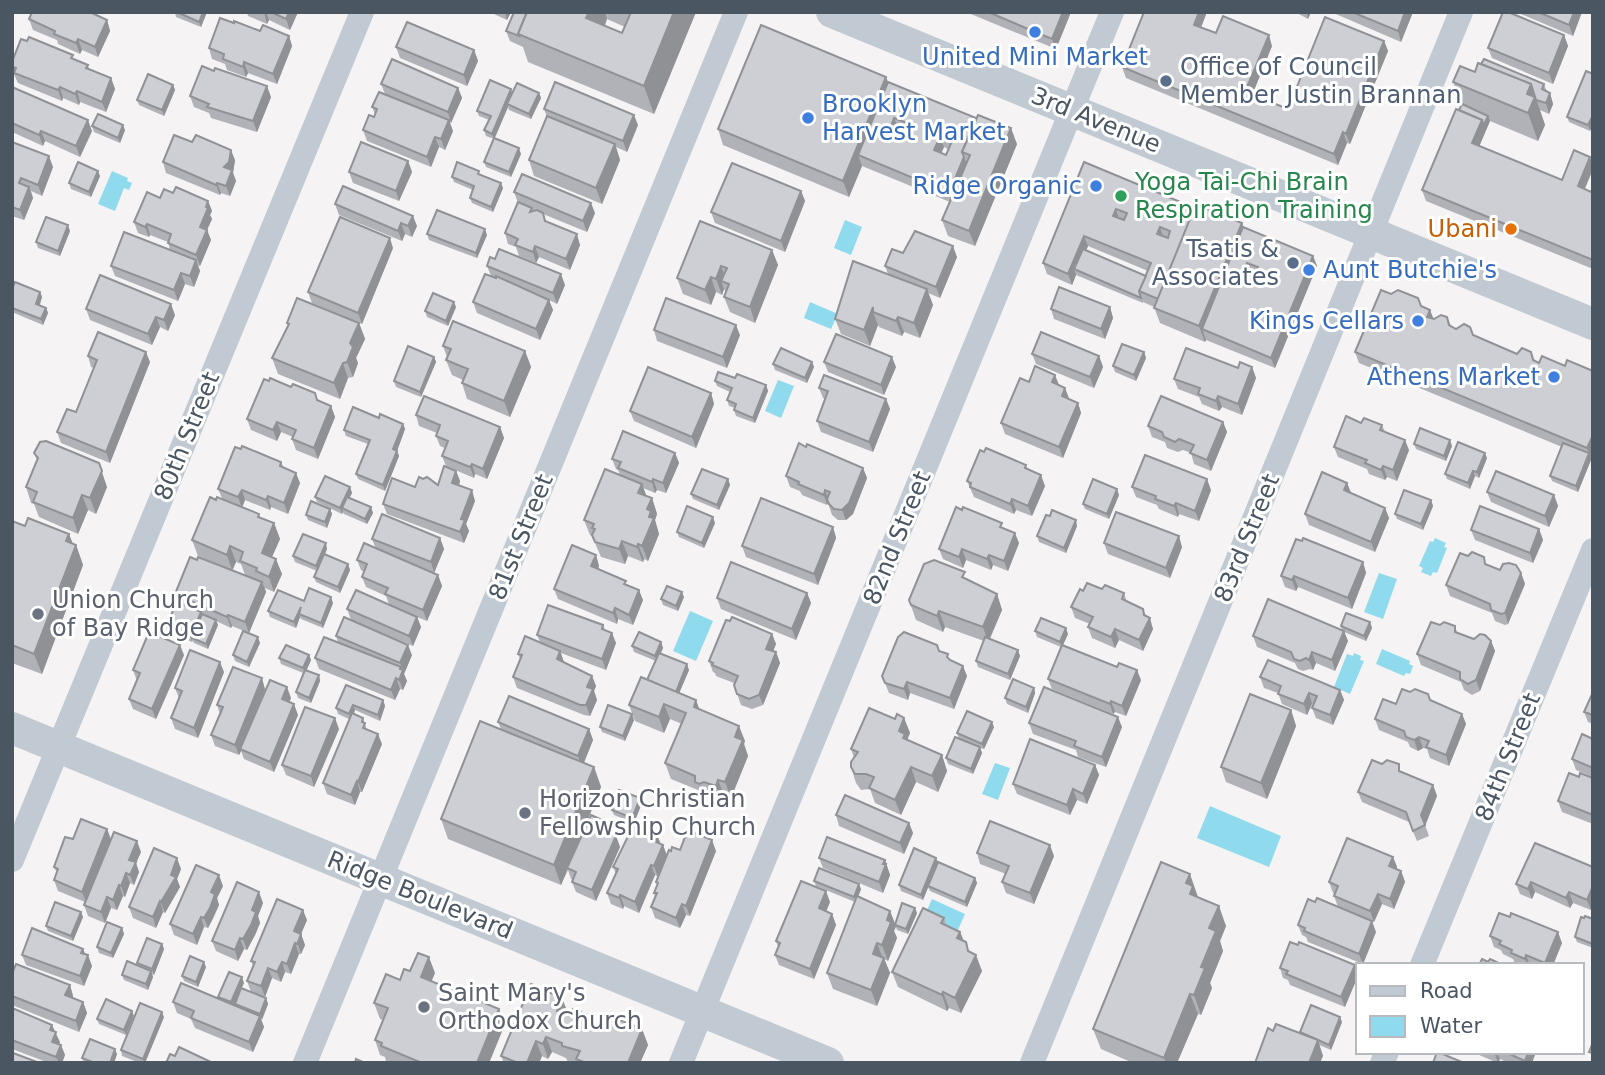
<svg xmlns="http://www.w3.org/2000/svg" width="1605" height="1075" font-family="'DejaVu Sans',sans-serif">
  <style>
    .water { fill: #90daee }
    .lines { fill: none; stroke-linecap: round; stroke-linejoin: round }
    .minor { stroke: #c1cad2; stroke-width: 24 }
    .tertiary { stroke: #c1cad2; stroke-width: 32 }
    .wall { fill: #b0b2b7; fill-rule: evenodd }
    .shaded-wall { fill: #909195 }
    .building { fill: #cdcfd5; stroke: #909195; stroke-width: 2; fill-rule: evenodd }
    .shop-dot { fill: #3f7fe0; stroke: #fff; stroke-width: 2.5 }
    .service-dot { fill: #5c6f8a; stroke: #fff; stroke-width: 2.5 }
    .leisure-dot { fill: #2e9e5b; stroke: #fff; stroke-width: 2.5 }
    .food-dot { fill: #e8710a; stroke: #fff; stroke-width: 2.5 }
    .worship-dot { fill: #6b7280; stroke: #fff; stroke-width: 2.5 }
    .labels { text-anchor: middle; stroke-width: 6; stroke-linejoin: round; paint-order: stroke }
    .shop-label { font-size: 24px; fill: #366cbe; stroke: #fff; text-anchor: end }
    .service-label { font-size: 24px; fill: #4e5e75; stroke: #fff; text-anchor: start }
    .street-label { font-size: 24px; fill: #4a5661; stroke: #fff }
    .leisure-label { font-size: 24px; fill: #27864d; stroke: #fff; text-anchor: start }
    .food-label { font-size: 24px; fill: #c56008; stroke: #fff; text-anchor: end }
    .worship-label { font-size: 24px; fill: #5b616d; stroke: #fff; text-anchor: start }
  </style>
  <rect width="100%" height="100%" fill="#f5f3f3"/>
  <g class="water">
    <polygon points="112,171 128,178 127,181 132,183 129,190 124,188 115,211 98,204"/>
    <polygon points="845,220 862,227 851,255 834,248"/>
    <polygon points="810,302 838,314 831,329 804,318"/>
    <polygon points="778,380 794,386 781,418 765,411"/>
    <polygon points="1435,538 1446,543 1444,547 1447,548 1437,573 1433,572 1431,576 1421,572 1423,568 1419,566 1430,541 1433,542"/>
    <polygon points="1379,573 1397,579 1383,619 1364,612"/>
    <polygon points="690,611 713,621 696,661 673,651"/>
    <polygon points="1382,649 1410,661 1409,664 1413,666 1410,674 1406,673 1404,676 1376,664"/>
    <polygon points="1354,653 1361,656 1360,660 1364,661 1350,694 1334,687 1347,654 1353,656"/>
    <polygon points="995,763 1010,768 998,800 982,794"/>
    <polygon points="1210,806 1281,836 1269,867 1197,838"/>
    <polygon points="932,899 965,914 957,932 924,917"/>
  </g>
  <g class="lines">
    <g class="minor">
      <polyline points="12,860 362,12"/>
      <polyline points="1422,965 1593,550"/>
      <polyline points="305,1063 736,12"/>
      <polyline points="681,1063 1112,12"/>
      <polyline points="1032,1063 1461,12"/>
      <polyline points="1382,1063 1387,1052"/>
    </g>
    <g class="tertiary">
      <polyline points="832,12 1593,324"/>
      <polyline points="12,728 828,1063"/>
    </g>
  </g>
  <g class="wall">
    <polygon points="175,12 207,12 201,27 176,17"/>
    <polygon points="247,12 298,12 290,30 269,20 267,24 248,16"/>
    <polygon points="493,12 511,12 507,20 494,14"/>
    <path d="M514,12H696L654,114L528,62L523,47L510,41L506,31ZM607,19L625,27L622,33L605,26Z"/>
    <polygon points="966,12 1071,12 1056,49"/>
    <polygon points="1144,12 1207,12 1201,27 1216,33 1272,46 1252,95 1288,109 1384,41 1388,51 1350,144 1347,143 1338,165 1126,78 1122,67"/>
    <polygon points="1295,12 1311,12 1308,19"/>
    <polygon points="1331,12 1413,12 1401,42"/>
    <polygon points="1516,12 1582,12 1573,36"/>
    <polygon points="93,14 107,20 110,31 98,57 82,50 80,54 58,44 57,40 33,30 29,19"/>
    <polygon points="234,23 260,31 289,36 292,46 277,84 248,73 246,77 227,70 225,64 212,59 209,48"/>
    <polygon points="1564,35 1568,46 1553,84 1492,58 1488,48"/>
    <polygon points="396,47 474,50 478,61 467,86 400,58"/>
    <polygon points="75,60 88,65 89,69 111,78 115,89 106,112 80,102 79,105 63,98 62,101 18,83 12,70 12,62"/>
    <polygon points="1475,72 1544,84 1547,92 1550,93 1553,104 1549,114 1540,110 1545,125 1538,141 1490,121 1479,146 1562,180 1593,169 1585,189 1591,192 1593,188 1593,269 1426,201 1422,190 1462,104 1453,82"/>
    <polygon points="1593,74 1590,131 1569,122 1567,117"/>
    <path d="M888,82L1017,144L975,246L948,236L942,220L950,202L862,166L849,197L723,145L718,129ZM898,128L902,130L900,136L896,134ZM944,147L948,149L946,155L941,153Z"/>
    <polygon points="381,84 458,88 462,98 451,123 449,122 453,131 445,150 439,147 431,167 367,141 363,130 375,114 372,107 385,94"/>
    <polygon points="173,85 175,90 164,116 139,105 137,100"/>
    <polygon points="12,87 92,131 80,157 45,141 43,146 12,132"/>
    <polygon points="513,93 539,93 541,98 531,119 509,110 508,107 495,138 521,154 511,177 486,167 484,162 494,139 486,136 484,130 489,120 479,116 477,111"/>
    <polygon points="190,96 271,97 257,132 211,118 209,113 194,107"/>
    <polygon points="544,109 638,125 627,152 616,147 620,160 602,204 534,176 529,160 547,117"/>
    <polygon points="92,126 125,130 120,143 94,132"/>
    <polygon points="12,142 53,167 42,196 31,191 33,198 24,220 12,216"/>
    <polygon points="235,160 233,173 236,181 230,196 221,193 220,195 166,173 163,162"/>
    <polygon points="408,161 412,172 399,201 353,183 349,172"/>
    <path d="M1084,162L1195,208L1242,223L1243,227L1313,256L1317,266L1275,368L1206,340L1205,342L1160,323L1154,307L1143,302V303L1076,275L1072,285L1047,274L1043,263ZM1088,246L1148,271L1146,276L1086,250Z"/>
    <polygon points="481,175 503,188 493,212 472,203 470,198 473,190 454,182 452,177"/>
    <polygon points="100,176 91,197 71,189 69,183"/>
    <polygon points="801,191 805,201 785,252 715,223 711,212"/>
    <polygon points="514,192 595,213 587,232 543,214 546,221 580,245 570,270 539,257 536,263 519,256 516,247 508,244 505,233 518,203"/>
    <polygon points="173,193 208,201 212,211 210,215 212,219 207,230 211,240 200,266 198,265 200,271 194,287 185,284 178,301 115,276 111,266 170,250 168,242 150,235 149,237 138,233 134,222 160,198"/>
    <polygon points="335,204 417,226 412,237 405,234 402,241 339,215"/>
    <polygon points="70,231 60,256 38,248 36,242"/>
    <polygon points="427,234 487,235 477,258 429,240"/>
    <polygon points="393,248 362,324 312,303 308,292"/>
    <polygon points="772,250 778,265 755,323 730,312 724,297 726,293 724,289 722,295 716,292 711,305 683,294 677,278"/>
    <polygon points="903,253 957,257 940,298 928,293 933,305 920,338 904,332 902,336 879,327 878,325 870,346 841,334 835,319 888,274 885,266"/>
    <polygon points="487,266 565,285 557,304 549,300 553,310 540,340 477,313 473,302 491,276"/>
    <polygon points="12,289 40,292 42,297 40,305 46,308 48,313 43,325 12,312"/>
    <polygon points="456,307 448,326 427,317 425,311"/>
    <polygon points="1110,307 1113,318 1105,339 1054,319 1051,309"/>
    <polygon points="1421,307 1430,310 1433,319 1447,317 1451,326 1474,336 1517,354 1531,352 1535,361 1593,455 1578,492 1552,481 1550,476 1562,447 1359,363 1355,352"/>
    <polygon points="86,309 175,315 168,331 160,327 152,345 90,320"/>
    <polygon points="287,323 359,323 365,339 356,358 358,363 353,377 348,378 340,399 278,374 272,358 288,325"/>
    <polygon points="654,330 740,335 727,368 657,341"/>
    <polygon points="443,346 525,351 531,367 510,417 467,399 462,383 463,380 452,375 446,360 447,357"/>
    <polygon points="1144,352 1146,358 1136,381 1115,372 1113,366"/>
    <polygon points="1032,354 1099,356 1103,367 1094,388 1036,364"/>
    <polygon points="88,356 150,362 110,463 61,443 57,432 76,412 94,368 91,367"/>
    <polygon points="434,357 436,362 421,397 396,387 394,381"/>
    <polygon points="812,362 814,367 807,383 775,370 773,364"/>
    <polygon points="824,362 896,367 884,395 828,372"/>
    <polygon points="1252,367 1256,378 1242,415 1222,407 1219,411 1202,404 1199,397 1178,389 1174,379 1238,368"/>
    <polygon points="735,378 766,385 768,391 755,423 736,416 734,410 735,408 729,406 727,400 730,392 717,386 715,381"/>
    <polygon points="269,381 315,393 318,401 331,406 335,417 318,459 296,450 292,439 293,437 281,432 277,441 251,430 247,419"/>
    <polygon points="1029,382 1059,385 1068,399 1078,403 1081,413 1063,458 1005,434 1001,423"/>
    <polygon points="819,388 886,399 890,409 873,452 821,432 817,421 825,399 823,398"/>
    <polygon points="711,393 714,404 696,448 634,421 630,411"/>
    <polygon points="416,415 500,427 504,438 487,479 475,474 474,478 446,466 442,456 445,448 440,446 436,436 437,433 419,426"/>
    <polygon points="379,418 403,424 405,429 397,451 399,456 385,491 358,479 356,474 368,444 346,436 344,430"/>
    <polygon points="1223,422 1227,432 1211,471 1194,464 1191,453 1183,450 1178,452 1167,448 1165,442 1152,437 1148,426"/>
    <polygon points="1361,423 1382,425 1385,432 1409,450 1397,481 1387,477 1385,480 1369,474 1367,469 1338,457 1334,447"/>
    <polygon points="1414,444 1452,446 1446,461 1416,449"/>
    <polygon points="34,453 107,487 96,514 88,510 78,534 39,517 34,504 31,503 26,487 37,460"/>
    <polygon points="675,453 679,463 666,493 657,490 655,493 643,488 646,496 652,498 657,514 655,520 659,534 648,561 644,559 643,562 628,556 625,564 601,557 592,536 590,535 584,520 620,475 618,470 616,469 612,459"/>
    <polygon points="1487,458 1479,478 1475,476 1470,489 1447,479 1445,474"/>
    <path d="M281,462L284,468L300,483L288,514L271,507L270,510L245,500L242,507L259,514L260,517L274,523L280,539L272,557L282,574L274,592L265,588L266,592L249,633L232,626L231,628L216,621L218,625L208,649L194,643L193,641L192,642L168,632L166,626L179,603L175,594L197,560L222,566L198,556L192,540L216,500L222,498L218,489ZM236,562L241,564L245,575L233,570Z"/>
    <polygon points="1026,465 1028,470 1045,486 1032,516 1016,510 1014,514 974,497 967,481"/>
    <polygon points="863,468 867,478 853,514 846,520 838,520 832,515 828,503 827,505 802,495 800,491 790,487 786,476"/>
    <polygon points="456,471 460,481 459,486 475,501 466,524 469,531 464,543 387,514 383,504 415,487 438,485"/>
    <polygon points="728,479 730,485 719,510 693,499 691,494"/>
    <polygon points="1347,483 1351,493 1385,508 1389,518 1375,552 1309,525 1305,514"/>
    <polygon points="350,487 352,493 349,498 371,507 373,513 367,524 344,514 343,512 342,514 317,502 315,497"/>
    <polygon points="1132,487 1211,490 1199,521 1179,514 1178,517 1159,509 1157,505 1136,497"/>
    <polygon points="1487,492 1554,495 1558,506 1549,527 1491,502"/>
    <polygon points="1119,495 1109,519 1085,509 1083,504"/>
    <polygon points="1431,500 1433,506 1423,530 1397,519 1395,514"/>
    <polygon points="330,509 332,514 327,528 308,520 306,515"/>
    <polygon points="1050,516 1077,526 1066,553 1039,542 1037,536"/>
    <polygon points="12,521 76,545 83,565 42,674 12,663"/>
    <polygon points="715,523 704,548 679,537 677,532"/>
    <polygon points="833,527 836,538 818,585 746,557 742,546"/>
    <polygon points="1004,528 1019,543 1008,571 993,565 991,570 966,560 963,568 943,559 939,549"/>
    <polygon points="1539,529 1543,540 1533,563 1475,540 1471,530"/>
    <polygon points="440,538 444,549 434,573 438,575 442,586 427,621 417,617 421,627 413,646 351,620 347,609 389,604 386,596 366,587 362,577 364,572 361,570 357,560 376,549 372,539"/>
    <polygon points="1302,541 1363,562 1366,573 1352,609 1298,587 1296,591 1285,587 1281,576"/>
    <polygon points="1104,543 1182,547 1170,578 1108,554"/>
    <polygon points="327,549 325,554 348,564 350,570 340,593 316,582 314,577 317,571 295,562 293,556"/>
    <polygon points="596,555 599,566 598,569 643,600 633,625 618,619 617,624 558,599 554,589"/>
    <polygon points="1486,564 1500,570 1521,573 1525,584 1508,624 1505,625 1495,621 1492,613 1450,596 1446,585"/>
    <polygon points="967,579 997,594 1002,610 990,639 1020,656 1010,680 978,667 976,661 984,641 945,627 943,632 916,620 909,600"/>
    <polygon points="1102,589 1124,593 1127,602 1146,616 1153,629 1143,651 1119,640 1115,648 1092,638 1088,627 1090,624 1075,618 1071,607 1083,591"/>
    <polygon points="807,593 811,603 796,640 721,609 717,598"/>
    <polygon points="684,597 678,611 663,605 661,599"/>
    <polygon points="304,601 333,603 323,628 301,619 300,617 296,628 270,617 268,611"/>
    <polygon points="1370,622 1372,628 1366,641 1344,632 1348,641 1335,671 1316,663 1313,670 1310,669 1303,671 1298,669 1295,663 1257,647 1253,636 1342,630 1341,626"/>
    <polygon points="603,625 605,630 616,643 606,670 561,653 564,663 592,676 596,686 594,691 597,700 590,716 584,715 517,688 513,677 520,659 518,654 540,642 537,635"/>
    <polygon points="1440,625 1455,626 1457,632 1474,639 1491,641 1495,651 1480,691 1472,695 1464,690 1461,682 1421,665 1417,654"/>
    <polygon points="1035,631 1068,634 1063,645 1141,680 1126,716 1115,712 1113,714 1052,689 1048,679 1061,647 1037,637"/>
    <polygon points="772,634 776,644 773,651 776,652 780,663 763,705 752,709 741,705 734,685 734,683 716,676 715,673 713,672 709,661"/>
    <polygon points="336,636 412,655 404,674 407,681 403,690 400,689 395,700 319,669 315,658 338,642"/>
    <polygon points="661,642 663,648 661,653 689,670 679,693 700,710 745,741 744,744 748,756 731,798 724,795 722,802 710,797 704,799 700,798 698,790 671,779 665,763 682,724 670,719 664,733 635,721 629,705 647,680 656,661 634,652 632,646"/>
    <polygon points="260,643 249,667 235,661 233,655"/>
    <polygon points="939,651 967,676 954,709 910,693 908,700 889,693 882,676"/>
    <polygon points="184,655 156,719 133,709 129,699 137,681 133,670"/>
    <polygon points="309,655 311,660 306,670 319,675 320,681 311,703 298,698 296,692 303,673 281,664 279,658"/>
    <polygon points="224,672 198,738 175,729 171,718 179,698 175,688"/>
    <polygon points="1260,677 1340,690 1344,700 1333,725 1316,718 1312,708 1313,704 1312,704 1307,715 1282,704 1278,693 1264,688"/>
    <polygon points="1034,688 1035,693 1028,713 1007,704 1005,698"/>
    <polygon points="265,689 291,698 289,702 298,715 274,772 244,759 241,751 239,755 215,746 211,735 220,714 217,705"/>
    <polygon points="1593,692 1593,724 1588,722 1584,712"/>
    <polygon points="383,700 385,706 380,721 355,710 354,714 363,718 367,730 382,744 362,792 360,792 355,805 327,794 323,783 349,719 338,714 336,708"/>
    <polygon points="1430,700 1462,714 1466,724 1449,766 1430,758 1427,749 1423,748 1418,751 1410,747 1408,742 1379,730 1375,719 1396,704"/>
    <polygon points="1291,710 1296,726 1267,799 1226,782 1221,767"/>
    <polygon points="904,718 910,733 907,740 942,755 947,771 938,792 916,782 901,815 875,803 870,789 861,790 856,783 851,767 854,758 851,749 895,719"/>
    <polygon points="634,720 625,741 602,732 600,727"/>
    <polygon points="498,722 589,729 593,740 584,763 594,767 601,787 582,834 614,835 616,836 620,847 596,901 576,892 572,882 573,880 571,879 568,870 561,885 448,839 441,819 501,729"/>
    <polygon points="1029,723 1122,727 1106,767 1078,757 1076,750 1033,734"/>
    <polygon points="994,727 984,749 980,748 982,753 973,774 948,764 946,758 959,739 957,733"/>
    <polygon points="339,729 314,787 286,775 282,765"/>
    <polygon points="1593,739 1593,777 1576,770 1572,759"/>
    <polygon points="1095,765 1099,775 1087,804 1077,800 1070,815 1017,794 1013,784"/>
    <polygon points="1401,772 1433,785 1437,796 1425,825 1429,836 1417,841 1409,822 1362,802 1358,792"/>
    <polygon points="1579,777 1593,778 1593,824 1562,812 1558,801"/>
    <polygon points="640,798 642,803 634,823 614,815 612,810"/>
    <polygon points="836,815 909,823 913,833 904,854 839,826"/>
    <polygon points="107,829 111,839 141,852 136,863 139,872 134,885 130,883 125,897 123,896 117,910 111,908 105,923 88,916 84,905 85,902 58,891 54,880 57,873 54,867 73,839"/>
    <polygon points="661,844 663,845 667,856 658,877 655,875 639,913 624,906 623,909 611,904 607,893 616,874 613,867"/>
    <polygon points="680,850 716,851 690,916 686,915 680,928 655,918 651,907 655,897 654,893 657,885 656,882 671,851"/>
    <polygon points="977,853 1054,856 1034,904 1006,893 1002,882 1006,874 980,864"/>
    <polygon points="1393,857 1397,867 1396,869 1401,871 1405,882 1394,909 1382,904 1374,922 1338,907 1334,896 1335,894 1333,893 1329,882"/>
    <polygon points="819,858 885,860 890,875 883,893 823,868"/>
    <polygon points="936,858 938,862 975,878 977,883 967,907 930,891 928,887 923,900 901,891 899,885"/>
    <polygon points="1593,867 1591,910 1573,903 1570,908 1535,892 1532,899 1520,894 1516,884"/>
    <polygon points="181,869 177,879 180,887 165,913 163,912 156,928 133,918 129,907"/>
    <polygon points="814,881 861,889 858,897 890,911 895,924 917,913 908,934 897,930 896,927 894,931 897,938 888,961 884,959 890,973 877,1006 833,989 827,973 855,902 816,886"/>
    <polygon points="223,886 217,898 219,905 213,919 208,928 204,927 197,945 174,935 170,924"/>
    <polygon points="1197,894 1198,898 1226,926 1220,941 1223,951 1210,983 1212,988 1201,1015 1198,1014 1177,1063 1133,1063 1101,1049 1093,1029"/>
    <polygon points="830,902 826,911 832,914 836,925 814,979 779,965 775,955 778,947 776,941"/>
    <polygon points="1315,902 1376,932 1363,964 1308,942 1306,937 1302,935 1298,925"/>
    <polygon points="263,903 258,916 260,923 255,935 247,950 244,949 238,961 216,951 212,941"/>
    <polygon points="81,912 83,917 73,941 48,931 46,926"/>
    <polygon points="944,918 946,925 960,932 969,952 982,971 961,1013 949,1008 947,1011 898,987 892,972"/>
    <polygon points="1584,918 1593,919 1593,948 1577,942 1575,937"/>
    <polygon points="307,920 301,934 305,945 301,954 299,954 291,974 285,972 281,982 272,978 265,997 251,992 247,981 253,966 251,961"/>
    <polygon points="122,928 124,934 113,958 99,953 97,947"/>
    <polygon points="1490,936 1562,943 1553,965 1517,965 1515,964 1513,959 1503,954 1501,950 1494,947"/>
    <polygon points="162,944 164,949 154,975 152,974 153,977 148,990 124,980 122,975 138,966 137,963"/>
    <polygon points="83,949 92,966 84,986 26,965 22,955"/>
    <polygon points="1355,965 1345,1007 1290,985 1288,980 1283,978 1280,968"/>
    <polygon points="206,967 198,987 184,981 182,976"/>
    <polygon points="435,973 431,981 505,1024 489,1063 390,1063 386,1061 385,1057 380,1055 375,1040 383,1020 380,1019 374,1003 400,980"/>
    <polygon points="12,974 70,985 73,996 72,998 83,1002 87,1013 79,1032 12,1005"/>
    <polygon points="244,983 241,988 266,998 268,1004 261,1020 264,1027 253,1052 195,1028 191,1019 177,1013 173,1002 219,999 218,997"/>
    <polygon points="12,1008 54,1031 65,1055 62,1063 49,1063 12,1049"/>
    <polygon points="132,1011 126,1035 99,1024 97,1019"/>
    <polygon points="568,1013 567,1015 603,1030 642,1029 648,1045 640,1063 571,1063 568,1062 566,1058 552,1052 548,1059 542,1056 539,1063 504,1063 501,1056"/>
    <polygon points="164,1017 145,1063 140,1063 122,1056 121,1050"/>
    <polygon points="1342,1022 1331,1050 1319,1045 1323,1056 1273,1031 1300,1033"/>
    <polygon points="1472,1052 1536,1052 1532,1063 1508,1063 1500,1059 1498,1063"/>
    <polygon points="117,1054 114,1063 84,1063 82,1058"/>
  </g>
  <g class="shaded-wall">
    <polygon points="203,12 207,12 201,27 199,22"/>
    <polygon points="264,12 266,12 269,20 267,24"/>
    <polygon points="289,12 298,12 290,30 286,19"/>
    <polygon points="505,12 511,12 507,20"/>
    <polygon points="589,12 605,12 607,19 596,46 586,18"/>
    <polygon points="674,12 696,12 654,114 644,86"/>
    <polygon points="1063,12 1071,12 1056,49 1052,39"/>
    <polygon points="1199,12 1207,12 1198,35 1194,25"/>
    <polygon points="1307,12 1311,12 1308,19 1307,14"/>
    <polygon points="1405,12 1413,12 1401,42 1398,31"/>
    <polygon points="1574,12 1582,12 1573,36 1569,25"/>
    <polygon points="107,20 110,31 98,57 95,47"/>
    <polygon points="1269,35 1272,46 1249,103 1245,92"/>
    <polygon points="1564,35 1568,46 1553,84 1549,73"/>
    <polygon points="289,36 292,46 277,84 273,74"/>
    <polygon points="78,39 82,50 80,54 76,43"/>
    <polygon points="1384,41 1388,51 1350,144 1346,134"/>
    <polygon points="474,50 478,61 467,86 464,75"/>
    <polygon points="244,62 248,73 246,77 243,67"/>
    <polygon points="886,77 892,92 858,155 862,166 849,197 843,181"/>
    <polygon points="111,78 115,89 106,112 102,102"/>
    <polygon points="1531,84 1545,125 1538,141 1528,113 1527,94"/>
    <polygon points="173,85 175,90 164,116 162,110"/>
    <polygon points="267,86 271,97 257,132 253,121"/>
    <polygon points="60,87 63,98 62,101 58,90"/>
    <polygon points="458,88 462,98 451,123 448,112"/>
    <polygon points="511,89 513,95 507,104 508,107 494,139 492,134"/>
    <polygon points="77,91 80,102 79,105 75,94"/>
    <polygon points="539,93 541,98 531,119 529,114"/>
    <polygon points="1550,93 1553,104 1549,114 1546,103"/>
    <polygon points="634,115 638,125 627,152 623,141"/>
    <polygon points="1593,115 1593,125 1590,131 1588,125"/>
    <polygon points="1488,116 1490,121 1476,154 1472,143 1482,120"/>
    <polygon points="894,118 898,128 892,142 889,131"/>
    <polygon points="88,120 92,131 80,157 76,146"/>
    <polygon points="449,120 453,131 445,150 441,139"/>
    <polygon points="123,125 125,130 120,143 118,138"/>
    <polygon points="1011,128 1017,144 975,246 969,231"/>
    <polygon points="41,131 45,141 43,146 39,135"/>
    <polygon points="1343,132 1347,143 1338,165 1334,154"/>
    <polygon points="435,137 439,147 431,167 427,157"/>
    <polygon points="940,137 944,147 938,161 934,150"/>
    <polygon points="615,144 620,160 602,204 596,188"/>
    <polygon points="519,148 521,154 511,177 509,172"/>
    <polygon points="231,150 235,160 233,173 236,181 230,196 226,186 224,167"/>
    <polygon points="49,156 53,167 42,196 38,185"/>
    <polygon points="964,157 968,167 953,204 949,193"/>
    <polygon points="1590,157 1593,165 1593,169 1581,197 1578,186"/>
    <polygon points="408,161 412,172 399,201 396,191"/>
    <polygon points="98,171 100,176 91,197 89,192"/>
    <polygon points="217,183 221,193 220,195 216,185"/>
    <polygon points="501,183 503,188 493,212 491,207"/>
    <polygon points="29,187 33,198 24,220 20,210"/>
    <polygon points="801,191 805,201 785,252 781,241"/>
    <polygon points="208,201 212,211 210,215 212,219 207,230 211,240 200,266 196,255 200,227"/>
    <polygon points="591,203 595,213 587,232 583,221"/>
    <polygon points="1116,209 1119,219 1113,216"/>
    <polygon points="413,216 417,226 412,237 408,226"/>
    <polygon points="401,223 405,234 402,241 398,231"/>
    <polygon points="1242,223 1247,238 1202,329 1206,340 1205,342 1199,326"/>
    <polygon points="147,224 150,235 149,237 145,227"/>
    <polygon points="68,225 70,231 60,256 58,251"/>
    <polygon points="1160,227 1163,237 1157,234"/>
    <polygon points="485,229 487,235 477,258 476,253"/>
    <polygon points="577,234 580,245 570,270 566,259"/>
    <polygon points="1084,236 1088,246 1078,271 1074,269 1076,275 1072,285 1068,274"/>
    <polygon points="390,238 393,248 362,324 358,313"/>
    <polygon points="1202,240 1207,255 1199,247"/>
    <polygon points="535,246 539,257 536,263 533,252"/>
    <polygon points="953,246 957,257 940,298 936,287"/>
    <polygon points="772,250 778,265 755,323 750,307"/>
    <polygon points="1313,256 1317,266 1275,368 1271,358"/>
    <polygon points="196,260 200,271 194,287 190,276"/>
    <polygon points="1247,263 1251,273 1244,270"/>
    <polygon points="721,266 727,282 721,281 724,289 722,295 716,279"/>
    <polygon points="181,273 185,284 178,301 174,290"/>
    <polygon points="561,274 565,285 557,304 553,293"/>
    <polygon points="711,277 716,292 711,305 705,290"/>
    <polygon points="927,289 933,305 920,338 914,323"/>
    <polygon points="40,292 42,297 38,309 36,304"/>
    <polygon points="549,300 553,310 540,340 536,329"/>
    <polygon points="454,302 456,307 448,326 446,321"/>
    <polygon points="171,304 175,315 168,331 164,320"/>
    <polygon points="873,307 873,312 878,325 870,346 864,330"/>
    <polygon points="1110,307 1113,318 1105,339 1101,329"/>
    <polygon points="46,308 48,313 43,325 41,319"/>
    <polygon points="1430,310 1434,320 1427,317"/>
    <polygon points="156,317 160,327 152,345 148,334"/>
    <polygon points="898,317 904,332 902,336 896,321"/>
    <polygon points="359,323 365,339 356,358 358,363 353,377 347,362 350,343"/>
    <polygon points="736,325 740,335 727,368 723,357"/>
    <polygon points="525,351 531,367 510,417 504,401"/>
    <polygon points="146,352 150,362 110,463 106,452"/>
    <polygon points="1144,352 1146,358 1136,381 1134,375"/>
    <polygon points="1099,356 1103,367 1094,388 1090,377"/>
    <polygon points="434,357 436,362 421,397 420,392"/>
    <polygon points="892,357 896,367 884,395 881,385"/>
    <polygon points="812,362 814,367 807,383 805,378"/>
    <polygon points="343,363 348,378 340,399 334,383"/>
    <polygon points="1252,367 1256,378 1242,415 1238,404"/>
    <polygon points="1055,375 1059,385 1052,382"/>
    <polygon points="766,385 768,391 755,423 753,418"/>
    <polygon points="1065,388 1069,398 1062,396"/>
    <polygon points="711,393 714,404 696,448 692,437"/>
    <polygon points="1218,396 1222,407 1219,411 1216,401"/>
    <polygon points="886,399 890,409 873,452 869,442"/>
    <polygon points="1078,403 1081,413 1063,458 1059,447"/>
    <polygon points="331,406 335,417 318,459 314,448"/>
    <polygon points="277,422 281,432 277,441 273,430"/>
    <polygon points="1223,422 1227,432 1211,471 1207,460"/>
    <polygon points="403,424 405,429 397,451 399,456 385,491 383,485 393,449"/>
    <polygon points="500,427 504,438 487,479 483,469"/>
    <polygon points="1593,435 1593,455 1578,492 1576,486 1589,453 1587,448"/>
    <polygon points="1405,440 1409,450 1397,481 1393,470"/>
    <polygon points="1450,440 1452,446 1446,461 1444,456"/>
    <polygon points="675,453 679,463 666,493 663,483"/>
    <polygon points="1485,453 1487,458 1479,478 1477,472"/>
    <polygon points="99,463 107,487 96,514 90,498"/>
    <polygon points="472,464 475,474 474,478 470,467"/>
    <polygon points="1383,466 1387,477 1385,480 1381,470"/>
    <polygon points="863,468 867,478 853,514 846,520 842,510"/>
    <polygon points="456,471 460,481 456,494 452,483"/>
    <polygon points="1473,471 1475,476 1470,489 1468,483"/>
    <polygon points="296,473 300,483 288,514 284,503"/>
    <polygon points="1041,475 1045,486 1032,516 1028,506"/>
    <polygon points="653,479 657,490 655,493 652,482"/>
    <polygon points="728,479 730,485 719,510 717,505"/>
    <polygon points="1207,479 1211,490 1199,521 1195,511"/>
    <polygon points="1347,483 1351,493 1344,490"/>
    <polygon points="642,484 648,500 638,493"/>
    <polygon points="350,487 352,493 344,509 342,508 343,512 342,514 340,508"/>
    <polygon points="1117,489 1119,495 1109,519 1107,514"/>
    <polygon points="242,490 245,500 242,508 238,497"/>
    <polygon points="472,490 475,501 466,524 469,531 464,543 460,532 461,519"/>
    <polygon points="825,490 829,501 827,505 824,495"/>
    <polygon points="82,495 88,510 78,534 73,518"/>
    <polygon points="1554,495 1558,506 1549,527 1545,516"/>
    <polygon points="268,496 271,507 270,510 266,500"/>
    <polygon points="652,498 657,514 655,520 659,534 648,561 642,546 647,509"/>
    <polygon points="1012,499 1016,510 1014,514 1010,504"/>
    <polygon points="1431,500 1433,506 1423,530 1421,524"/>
    <polygon points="1176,503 1179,514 1178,517 1174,506"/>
    <polygon points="371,507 373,513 367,524 365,519"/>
    <polygon points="1385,508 1389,518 1375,552 1371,542"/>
    <polygon points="330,509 332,514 327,528 325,522"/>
    <polygon points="713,517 715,523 704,548 702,543"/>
    <polygon points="1076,520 1077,526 1066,553 1064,548"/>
    <polygon points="274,523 280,539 267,568 262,553"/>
    <polygon points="833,527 836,538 818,585 814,574"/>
    <polygon points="1539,529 1543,540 1533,563 1530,553"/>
    <polygon points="1015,533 1019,543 1008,571 1004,561"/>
    <polygon points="69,534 75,549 76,545 83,565 42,674 34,654"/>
    <polygon points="1179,536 1182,547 1170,578 1166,568"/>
    <polygon points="440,538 444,549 434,573 431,562"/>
    <polygon points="622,541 628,556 625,564 619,549"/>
    <polygon points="326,543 327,549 318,572 316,566"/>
    <polygon points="638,544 644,559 643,562 637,547"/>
    <polygon points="230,546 236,562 232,570 227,555"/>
    <polygon points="962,549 966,560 963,568 959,557"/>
    <polygon points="596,555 599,566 595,577 591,566"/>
    <polygon points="989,555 993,565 991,570 987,559"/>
    <polygon points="276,559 282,574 274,592 269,577"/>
    <polygon points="1363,562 1366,573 1352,609 1348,598"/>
    <polygon points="348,564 350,570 340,593 338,587"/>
    <polygon points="1521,573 1525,584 1508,624 1505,613"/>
    <polygon points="438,575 442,586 427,621 423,610"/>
    <polygon points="1294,576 1298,587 1296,591 1292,580"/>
    <polygon points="262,582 266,592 249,633 245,622"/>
    <polygon points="639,590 643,600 633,625 629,615"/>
    <polygon points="682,592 684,597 678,611 676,606"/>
    <polygon points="807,593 811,603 796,640 792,629"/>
    <polygon points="997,594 1002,610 988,642 983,627"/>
    <polygon points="331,597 333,603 323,628 321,623"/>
    <polygon points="301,607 299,614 300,617 296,628 294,622"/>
    <polygon points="615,608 618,619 617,624 613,613"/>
    <polygon points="1143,609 1147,619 1150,618 1153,629 1143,651 1139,640 1144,615"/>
    <polygon points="939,611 945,627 943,632 937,616"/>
    <polygon points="201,612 203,617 192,638 192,642 191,636"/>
    <polygon points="228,615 232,626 231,628 227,617"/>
    <polygon points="417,617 421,627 413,646 409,636"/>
    <polygon points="216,620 218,625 208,649 206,644"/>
    <polygon points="1370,622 1372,628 1366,641 1364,636"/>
    <polygon points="1066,628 1068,634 1062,647 1060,642"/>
    <polygon points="1115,629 1119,640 1115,648 1111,637"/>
    <polygon points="1344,631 1348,641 1335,671 1332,660"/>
    <polygon points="612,633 616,643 606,670 602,659"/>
    <polygon points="772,634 776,644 770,659 766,649"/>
    <polygon points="258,637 260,643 249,667 247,662"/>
    <polygon points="1491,641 1495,651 1480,691 1476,680"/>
    <polygon points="661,642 663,648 657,662 655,656"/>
    <polygon points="180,645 184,655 156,719 152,709"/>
    <polygon points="408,645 412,655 404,674 407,681 403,690 399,680 401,667 403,670 400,663"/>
    <polygon points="1018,650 1020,656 1010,680 1008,674"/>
    <polygon points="560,651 564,662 561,670 557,659"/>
    <polygon points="776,652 780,663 763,705 759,695"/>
    <polygon points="1312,652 1316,663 1313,670 1309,660"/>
    <polygon points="309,655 311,660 305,674 303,668"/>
    <polygon points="220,662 224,672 198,738 194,728"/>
    <polygon points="687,664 689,670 675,703 673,698"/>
    <polygon points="963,666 967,676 954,709 950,698"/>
    <polygon points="1137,670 1141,680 1126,716 1122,706"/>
    <polygon points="319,675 320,681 311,703 309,698"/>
    <polygon points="592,676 596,686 594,691 597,700 590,716 586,705 587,687"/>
    <polygon points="262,678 265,689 240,749 241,751 239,755 235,745"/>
    <polygon points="396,678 400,689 395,700 391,690"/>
    <polygon points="907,682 910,693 908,700 904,689"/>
    <polygon points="287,687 291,698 286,710 282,699"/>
    <polygon points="1034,688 1035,693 1028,713 1026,707"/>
    <polygon points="1340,690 1344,700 1333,725 1330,715"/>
    <polygon points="1309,693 1312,704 1307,715 1304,704"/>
    <polygon points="383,700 385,706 380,721 378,715"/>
    <polygon points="696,700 702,716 694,707"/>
    <polygon points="1111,701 1115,712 1113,714 1110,704"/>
    <polygon points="294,704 298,715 274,772 270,762"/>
    <polygon points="664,704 670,719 664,733 659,717"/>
    <polygon points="353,705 355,710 351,720 349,714"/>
    <polygon points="1291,710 1296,726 1267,799 1261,783"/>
    <polygon points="632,714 634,720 625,741 623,736"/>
    <polygon points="1462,714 1466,724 1449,766 1446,755"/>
    <polygon points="1118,717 1122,727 1106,767 1102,757"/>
    <polygon points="335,718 339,729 314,787 311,776"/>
    <polygon points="904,718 910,733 907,740 911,749 899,731"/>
    <polygon points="992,722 994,727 984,749 982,744"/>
    <polygon points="739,726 745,741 744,744 748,756 731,798 725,782 735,737"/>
    <polygon points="589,729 593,740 582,767 578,756"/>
    <polygon points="378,734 382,744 362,792 358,782"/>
    <polygon points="1419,737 1423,748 1418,751 1414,740"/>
    <polygon points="980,747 982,753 973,774 971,769"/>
    <polygon points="942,755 947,771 938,792 932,776"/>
    <polygon points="1095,765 1099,775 1087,804 1083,794"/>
    <polygon points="594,767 601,787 561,885 554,865"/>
    <polygon points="911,767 916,782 901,815 895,800"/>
    <polygon points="718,780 724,795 722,802 716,786"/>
    <polygon points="357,781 360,792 355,805 351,795"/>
    <polygon points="1433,785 1437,796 1425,826 1421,815"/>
    <polygon points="1073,789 1077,800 1070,815 1067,805"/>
    <polygon points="640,798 642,803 634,823 632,818"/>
    <polygon points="909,823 913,833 904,854 900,843"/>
    <polygon points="611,824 615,835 607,832"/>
    <polygon points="107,829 111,840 86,902 82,892"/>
    <polygon points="657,834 661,845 654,841"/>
    <polygon points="616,836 620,847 596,901 592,890"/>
    <polygon points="712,840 716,851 690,916 686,906"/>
    <polygon points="137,841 141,852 136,863 139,872 134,885 130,875 129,860"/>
    <polygon points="663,845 667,856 658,877 654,866"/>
    <polygon points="1050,845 1054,856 1034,904 1030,893"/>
    <polygon points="1393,857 1397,867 1393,877 1389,866"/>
    <polygon points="177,858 181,869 177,879 180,887 165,913 161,902"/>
    <polygon points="936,858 938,863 923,900 921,895"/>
    <polygon points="885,860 890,875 883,893 879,882"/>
    <polygon points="651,865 655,875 639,913 635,902"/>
    <polygon points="1401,871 1405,882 1394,909 1390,899"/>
    <polygon points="126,873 130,883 125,897 121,886"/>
    <polygon points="1190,874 1201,906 1197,915 1186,883"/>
    <polygon points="219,875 223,886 217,898 219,905 208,928 204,918 211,892"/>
    <polygon points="975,878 977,883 967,907 965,902"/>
    <polygon points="1531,882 1535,892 1532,899 1528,889"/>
    <polygon points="859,884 861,889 856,902 854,897"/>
    <polygon points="119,885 123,896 117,910 113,900"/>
    <polygon points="1593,886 1593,906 1591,910 1587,900"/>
    <polygon points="826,891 830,902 823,919 819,908"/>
    <polygon points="259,892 263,903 258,916 260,923 255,935 247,950 243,939 252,910"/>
    <polygon points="1569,892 1573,903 1570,908 1566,898"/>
    <polygon points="1378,894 1382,904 1374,922 1370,911"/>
    <polygon points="620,895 624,906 623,909 619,898"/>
    <polygon points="107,897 111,908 105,923 101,912"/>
    <polygon points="160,901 163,912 156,928 153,917"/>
    <polygon points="682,904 686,915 680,928 676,918"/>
    <polygon points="1219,906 1226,926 1220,941 1223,951 1210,983 1212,988 1201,1015 1194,995 1201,967 1209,928"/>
    <polygon points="915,908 917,913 908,934 906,929"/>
    <polygon points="303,910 307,920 301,934 305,945 301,954 294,931"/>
    <polygon points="890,911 896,926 894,931 897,938 888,961 882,945 887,920"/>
    <polygon points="81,912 83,917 73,941 71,936"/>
    <polygon points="832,914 836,925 814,979 810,969"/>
    <polygon points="201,917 204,927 197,945 193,934"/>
    <polygon points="1372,921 1376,932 1363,964 1359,954"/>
    <polygon points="122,928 124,934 113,958 111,953"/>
    <polygon points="960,932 966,947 957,938"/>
    <polygon points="1558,932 1562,943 1553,965 1546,965 1545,963"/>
    <polygon points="240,938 244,949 238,961 235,950"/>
    <polygon points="966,942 971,958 976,955 982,971 961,1013 955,998 968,951"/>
    <polygon points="295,943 299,954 291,974 287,964"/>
    <polygon points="877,943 883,959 873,954"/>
    <polygon points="162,944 164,949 154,975 152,969"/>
    <polygon points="83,949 86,959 88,955 92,966 84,986 80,976 81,953"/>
    <polygon points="1526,955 1530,965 1527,965 1525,959"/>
    <polygon points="429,957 435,973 427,992 421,977"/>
    <polygon points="884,958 890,973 877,1006 871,990"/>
    <polygon points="204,962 206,967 198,987 196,982"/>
    <polygon points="282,962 285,972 281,982 277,972"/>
    <polygon points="1355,965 1358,976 1345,1007 1341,997"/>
    <polygon points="268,968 272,978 265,997 261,986"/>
    <polygon points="151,971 153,977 148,990 146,984"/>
    <polygon points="242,977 244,983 233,1008 231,1002"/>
    <polygon points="70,985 73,996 69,1006 65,995"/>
    <polygon points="943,992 949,1008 947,1011 942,995"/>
    <polygon points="1190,994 1198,1014 1177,1063 1166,1063 1164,1058"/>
    <polygon points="266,998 268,1004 262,1020 260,1014"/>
    <polygon points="562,998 568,1013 562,1026 557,1011"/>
    <polygon points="83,1002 87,1013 79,1032 76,1021"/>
    <polygon points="499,1009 505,1024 489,1063 477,1063"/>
    <polygon points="132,1011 134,1016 126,1035 124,1030"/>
    <polygon points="162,1012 164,1017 145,1063 144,1063 143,1059"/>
    <polygon points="260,1016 264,1027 253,1052 249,1042"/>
    <polygon points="593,1017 599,1033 590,1024"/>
    <polygon points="1340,1017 1342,1022 1331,1050 1329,1045"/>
    <polygon points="52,1025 60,1042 56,1052 52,1042 50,1030"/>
    <polygon points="642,1029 648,1045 640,1063 628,1063"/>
    <polygon points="546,1037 552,1052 548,1059 543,1044"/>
    <polygon points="1318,1040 1323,1056 1320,1063 1309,1063"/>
    <polygon points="536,1041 542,1056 539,1063 527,1063"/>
    <polygon points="61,1045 65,1055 62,1063 59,1063 56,1057"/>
    <polygon points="115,1049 117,1054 114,1063 110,1063"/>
    <polygon points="1494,1052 1497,1052 1500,1059 1498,1063"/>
    <polygon points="1528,1052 1536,1052 1532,1063 1526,1063 1525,1061"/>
  </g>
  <g class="building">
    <polygon points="32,12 90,12 107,20 95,47 78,39 76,43 54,34 55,31 29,19"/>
    <polygon points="177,12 203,12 199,22"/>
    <polygon points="271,12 289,12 286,19"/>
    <polygon points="514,12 527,12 518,34 519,36 506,31"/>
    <polygon points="527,12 589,12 586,18 622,33 631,12 674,12 644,86 518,34"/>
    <polygon points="988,12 1063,12 1052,39"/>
    <polygon points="1144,12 1199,12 1194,25 1216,33 1223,16 1269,35 1245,92 1288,109 1325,17 1384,41 1346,134 1343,132 1334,154 1122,67"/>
    <polygon points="1352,12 1405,12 1398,31"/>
    <polygon points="1503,12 1508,12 1564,35 1549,73 1488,48"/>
    <polygon points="1538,12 1574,12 1569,25"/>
    <polygon points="220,18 234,23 234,21 260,31 263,25 289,36 273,74 244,62 243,67 223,59 224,54 209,48"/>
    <polygon points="407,22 474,50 464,75 396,47"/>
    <polygon points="761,25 886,77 843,181 718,129"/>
    <polygon points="29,37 73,55 71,58 88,65 86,68 111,78 102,102 77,91 75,94 60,87 58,90 14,73 16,68 12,67 12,62 21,39 27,41"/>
    <polygon points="392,59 458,88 448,112 381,84"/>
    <polygon points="1484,59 1544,84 1542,89 1550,93 1546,103 1536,100 1531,84 1481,64"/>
    <polygon points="1478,63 1531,84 1527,94 1535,97 1528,113 1453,82 1460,66 1475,72"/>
    <polygon points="202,66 214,71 215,68 267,86 253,121 207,107 209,104 190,96"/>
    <polygon points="1586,71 1593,74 1593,115 1588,125 1567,117"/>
    <polygon points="148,74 173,85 162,110 137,100"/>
    <polygon points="490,80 511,89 492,134 484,130 491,116 477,111"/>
    <polygon points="555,82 634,115 623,141 544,109"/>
    <path d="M888,82L976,118L962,152L964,157L949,193L858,155ZM894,118L905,122L900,136L889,131ZM940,137L952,141L946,155L934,150Z"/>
    <polygon points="517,83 539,93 529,114 507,104"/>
    <polygon points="12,87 88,120 76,146 41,131 39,135 12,123"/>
    <polygon points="379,92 449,120 441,139 435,137 427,157 363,130 369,115 374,117 376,112 377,109 372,107"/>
    <polygon points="1462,104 1488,116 1484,125 1482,120 1459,110"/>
    <polygon points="1456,109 1482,120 1472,143 1562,180 1574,150 1590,157 1578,186 1591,192 1593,188 1593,260 1422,190"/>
    <polygon points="98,114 123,125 118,138 92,126"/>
    <polygon points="978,115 1011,128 969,231 942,220 970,155 962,152"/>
    <polygon points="547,116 615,144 596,188 529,160"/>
    <polygon points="174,135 192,142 196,135 231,150 229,162 224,167 232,170 226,186 217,183 216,185 163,162"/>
    <polygon points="494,138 519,148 509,172 484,162"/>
    <polygon points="12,142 49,156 38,185 21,178 19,183 29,187 20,210 12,207"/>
    <polygon points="361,142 408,161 396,191 349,172"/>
    <polygon points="78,162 98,171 89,192 69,183"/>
    <polygon points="457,162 479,171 478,174 501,183 491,207 470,198 474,186 452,177"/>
    <path d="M1084,162L1195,208L1158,299L1139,291L1151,263L1084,236L1068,274L1043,263ZM1116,209L1127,213L1124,220L1113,216ZM1160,227L1170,231L1168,238L1157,234Z"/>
    <polygon points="732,163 801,191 781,241 711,212"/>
    <polygon points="522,174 591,203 583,221 514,192"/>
    <polygon points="343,186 413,216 408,226 401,223 398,231 335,204"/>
    <polygon points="176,187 208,201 206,207 208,208 200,227 207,230 196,255 168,243 171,234 147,224 145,227 134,222 147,192 160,198 164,189 173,193"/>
    <polygon points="518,202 532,208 530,212 537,210 543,213 545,221 577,234 566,259 535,246 533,252 515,245 518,239 505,233"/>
    <path d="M1196,204L1242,223L1199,326L1154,308ZM1202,240L1212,244L1209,251L1199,247Z"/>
    <polygon points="437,210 485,229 476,253 427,234"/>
    <polygon points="46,217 68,225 58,251 36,242"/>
    <polygon points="340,217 390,238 358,313 308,292"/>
    <polygon points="700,221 772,250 750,307 724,297 729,284 721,281 727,268 721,266 716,279 711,277 705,290 677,278"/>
    <path d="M1243,227L1313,256L1271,358L1202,329ZM1247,263L1258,267L1255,274L1244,270Z"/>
    <polygon points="915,231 953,246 936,287 885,266 892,249 903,253"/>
    <polygon points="124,232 196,260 190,276 181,273 174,290 111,266"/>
    <polygon points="499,249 561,274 553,293 487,266 490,257 495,259"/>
    <polygon points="1083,249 1146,276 1139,291 1141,298 1074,269"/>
    <polygon points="853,261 927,289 914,323 898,317 896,321 873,312 873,307 864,330 835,319"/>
    <polygon points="485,274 496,278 496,276 549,300 536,329 473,302"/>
    <polygon points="100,275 171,304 164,320 156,317 148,334 86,309"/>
    <polygon points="15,282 40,292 36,304 46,308 41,319 12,308 12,289"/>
    <polygon points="1059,287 1110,307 1101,329 1051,309"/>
    <polygon points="1381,290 1391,294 1398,290 1418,298 1421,306 1430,310 1427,317 1434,319 1441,315 1447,317 1449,325 1456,329 1464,324 1470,327 1473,335 1517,354 1522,348 1531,352 1533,360 1539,363 1542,356 1565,366 1567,360 1593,371 1593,435 1587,448 1355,352"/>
    <polygon points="433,293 454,302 446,321 425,311"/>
    <polygon points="297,298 359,323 350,343 353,347 347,362 343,363 334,383 272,358 289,324 287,323"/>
    <polygon points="666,298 736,325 723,357 654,330"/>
    <polygon points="453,321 525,351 504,401 462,383 468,369 446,360 451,349 443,346"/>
    <polygon points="98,332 146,352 106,452 57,432 67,409 76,412 97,360 88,356"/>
    <polygon points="1041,332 1099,356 1090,377 1032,354"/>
    <polygon points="836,334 892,357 881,385 824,362"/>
    <polygon points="1122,344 1144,352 1134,375 1113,366"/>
    <polygon points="408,346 434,357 420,392 394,381"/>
    <polygon points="781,348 812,362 805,378 773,364"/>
    <polygon points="1186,348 1238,368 1240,362 1252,367 1238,404 1218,396 1216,401 1198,394 1200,388 1174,379"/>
    <polygon points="1035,366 1055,375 1052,382 1065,388 1062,396 1078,403 1059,447 1001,423 1020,378 1029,382"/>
    <polygon points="648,367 711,393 692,437 630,411"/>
    <polygon points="718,372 735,378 737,374 766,385 753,418 734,410 736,404 727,400 732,388 715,381"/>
    <polygon points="824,375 886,399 869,442 817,421 828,391 819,388"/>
    <polygon points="270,378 291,387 293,384 315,393 317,400 331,406 314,448 292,439 296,430 277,422 273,430 247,419 264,379 269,381"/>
    <polygon points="424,396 500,427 483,469 472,464 470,467 442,456 448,441 436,436 440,425 416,415"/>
    <polygon points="1161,396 1223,422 1207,460 1190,453 1194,445 1179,439 1175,442 1164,437 1162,432 1148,426"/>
    <polygon points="353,407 379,418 380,414 403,424 393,449 397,451 383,485 356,474 370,440 344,430"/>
    <polygon points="1346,416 1361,423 1364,418 1382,425 1380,430 1405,440 1393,470 1383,466 1381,470 1365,463 1367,460 1334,447"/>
    <polygon points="1420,428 1450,440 1444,456 1414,444"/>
    <polygon points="623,431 675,453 663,483 653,479 652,482 618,468 621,462 612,459"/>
    <polygon points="46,441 99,463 102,471 90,498 82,495 73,518 33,502 37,492 26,487 38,458 34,453 40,442"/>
    <polygon points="1458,442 1485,453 1477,472 1473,471 1468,483 1445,474"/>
    <polygon points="799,443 806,447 807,444 863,468 849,503 842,510 834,509 829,504 827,499 830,492 825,490 824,495 798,484 799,482 786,476"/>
    <polygon points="1563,443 1589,453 1576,486 1550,476"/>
    <polygon points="242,446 281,462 280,466 296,473 284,503 268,496 266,500 242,490 238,497 218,489 235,447 241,449"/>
    <polygon points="986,448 1026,465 1025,468 1041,475 1028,506 1012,499 1010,504 970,487 971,483 967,481 980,450 984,452"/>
    <polygon points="1145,455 1207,479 1195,511 1176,503 1174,506 1155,499 1156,496 1132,487"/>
    <polygon points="444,466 456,471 452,483 472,490 461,519 465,520 460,532 383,504 392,478 415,487 419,477 423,479 427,477 438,485"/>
    <polygon points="605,469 642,484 638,493 652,498 647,509 651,511 649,517 654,518 642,546 638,544 637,547 622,541 619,549 595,542 592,535 595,529 592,528 594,524 584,520"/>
    <polygon points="702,469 728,479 717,505 691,494"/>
    <polygon points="1496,471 1554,495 1545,516 1487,492"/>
    <polygon points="1322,472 1347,483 1344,490 1385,508 1371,542 1305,514"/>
    <polygon points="325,476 350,487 340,508 315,497"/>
    <polygon points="1093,479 1117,489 1107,514 1083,504"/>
    <polygon points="1404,490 1431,500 1421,524 1395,514"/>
    <polygon points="210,497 216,500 217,497 259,514 258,517 274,523 262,553 276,559 269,577 256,571 257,568 240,561 243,552 230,546 227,555 192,540"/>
    <polygon points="347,497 371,507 365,519 342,508"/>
    <polygon points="761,498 833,527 814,574 742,546"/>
    <polygon points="311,501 330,509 325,522 306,515"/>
    <polygon points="687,506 713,517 702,543 677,532"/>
    <polygon points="1480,506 1539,529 1530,553 1471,530"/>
    <polygon points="956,507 962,510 963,507 1002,523 1000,527 1015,533 1004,561 989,555 987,559 962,549 959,557 939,549"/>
    <polygon points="1052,510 1076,520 1064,548 1037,536 1046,515 1050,516"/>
    <polygon points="1116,512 1179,536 1166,568 1104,543"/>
    <polygon points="382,514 440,538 431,562 372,539"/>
    <polygon points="28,518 69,534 66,541 76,545 34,654 12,645 12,521 25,526"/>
    <polygon points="303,534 326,543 316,566 293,556"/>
    <polygon points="1303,538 1363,562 1348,598 1294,576 1292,580 1281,576 1296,539 1302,541"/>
    <polygon points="364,543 438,575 423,610 385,594 388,588 362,577 367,564 357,560"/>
    <polygon points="572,545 596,555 591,566 626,581 624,584 639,590 629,615 615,608 613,613 554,589"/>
    <polygon points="1472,552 1484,557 1485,564 1500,570 1503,564 1509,563 1516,565 1521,573 1505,613 1501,614 1491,610 1490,604 1446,585 1460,553 1468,556"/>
    <polygon points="324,554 348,564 338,587 314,577"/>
    <polygon points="190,557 197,560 198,557 262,582 245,622 228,615 227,617 175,594"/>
    <polygon points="934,560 965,572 962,577 997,594 983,627 939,611 937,616 911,605 909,600 924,564"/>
    <polygon points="731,562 807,593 792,629 717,598"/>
    <polygon points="1087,583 1102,589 1105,585 1124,593 1122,599 1143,609 1144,615 1150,618 1139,640 1115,629 1111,637 1088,627 1093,617 1071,607 1080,589 1083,591"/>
    <polygon points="667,586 682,592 676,606 661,599"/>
    <polygon points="309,588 331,597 321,623 299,614 301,607 294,622 268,611 278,590 304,601"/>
    <polygon points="356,590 417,617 409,636 347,609"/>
    <polygon points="1268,599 1344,631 1332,660 1312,652 1309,660 1306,658 1300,661 1294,659 1291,652 1253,636"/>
    <polygon points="177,602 201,612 191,636 166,626"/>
    <polygon points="548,605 603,625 602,629 612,633 602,659 537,635"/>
    <polygon points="1346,613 1370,622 1364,636 1341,626"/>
    <polygon points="202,614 216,620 206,644 192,638"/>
    <polygon points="344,617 408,645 400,663 336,636"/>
    <polygon points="732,617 772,634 766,649 776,652 759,695 749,699 737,694 734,685 738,676 712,665 713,663 709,661 726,620 730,621"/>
    <polygon points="1041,618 1066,628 1060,642 1035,631"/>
    <polygon points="1431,622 1440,625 1444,622 1455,626 1455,632 1474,639 1480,634 1485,635 1491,641 1476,680 1468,684 1460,679 1460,672 1417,654"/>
    <polygon points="243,631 258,637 247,662 233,655"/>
    <polygon points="149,632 180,645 152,709 129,699 140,673 133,670"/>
    <polygon points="639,632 661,642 655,656 632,646"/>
    <polygon points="904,632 937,645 939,651 948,654 947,657 950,660 963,666 950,698 907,682 904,689 885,683 882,676 898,637"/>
    <polygon points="525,636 560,651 557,659 592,676 587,687 593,689 586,705 580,705 513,677 522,655 518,654"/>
    <polygon points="324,637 401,667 400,669 403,670 399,680 396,678 391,690 315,658"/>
    <polygon points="985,637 1018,650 1008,674 976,661"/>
    <polygon points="286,645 309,655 303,668 279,658"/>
    <polygon points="1062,645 1117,667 1119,663 1137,670 1122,706 1111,701 1110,704 1048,679"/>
    <polygon points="190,650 220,662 194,728 171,718 182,691 175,688"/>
    <polygon points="659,653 687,664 676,692 647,680"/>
    <polygon points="1268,660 1340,690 1330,715 1312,708 1317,696 1309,693 1304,704 1278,694 1281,686 1260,677"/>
    <polygon points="233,667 262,678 235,745 211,735 223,707 217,705"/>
    <polygon points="305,670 319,675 309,698 296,692"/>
    <polygon points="641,677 696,700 694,707 739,726 735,737 743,740 725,782 718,780 716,786 704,782 699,784 695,782 695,776 665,763 686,713 664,704 659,717 629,705"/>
    <polygon points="1013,679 1034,688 1026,707 1005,698"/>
    <polygon points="270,680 287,687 282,699 294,704 270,762 240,749"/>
    <polygon points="346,685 383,700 378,715 353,705 349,714 336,708"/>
    <polygon points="1044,687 1118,717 1102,757 1074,746 1076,741 1029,723"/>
    <polygon points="1402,689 1410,692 1415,689 1428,694 1430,700 1462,714 1446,755 1426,747 1429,741 1419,737 1414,740 1406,737 1404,731 1375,719 1383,699 1396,704"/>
    <polygon points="1593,692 1593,715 1584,712"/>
    <polygon points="1250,694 1291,710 1261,783 1221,767"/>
    <polygon points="509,696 589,729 578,756 498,722"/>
    <polygon points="608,705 632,714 623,736 600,727"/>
    <polygon points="305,707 335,718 311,776 282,765"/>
    <polygon points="869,708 895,719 897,714 904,718 899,731 905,734 903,738 942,755 932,776 911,767 895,800 869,788 874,777 866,774 855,774 851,767 851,762 858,752 851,749"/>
    <polygon points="967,711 992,722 982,744 957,733"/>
    <polygon points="352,713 363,718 362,722 365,723 363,728 378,734 358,782 357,781 351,795 323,783"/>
    <polygon points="480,721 594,767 554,865 441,819"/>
    <polygon points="1582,734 1593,739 1593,768 1572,759"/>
    <polygon points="955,737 980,747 971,769 946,758"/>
    <polygon points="1030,739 1095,765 1083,794 1073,789 1067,805 1013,784"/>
    <polygon points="1372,760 1382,764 1387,760 1399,764 1399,771 1433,785 1421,815 1425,825 1413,831 1406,812 1358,792"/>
    <polygon points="1569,773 1579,777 1580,773 1593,778 1593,815 1558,801"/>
    <polygon points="619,790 640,798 632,818 612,810"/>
    <polygon points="845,795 909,823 900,843 836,815"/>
    <polygon points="591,815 611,824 607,832 616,836 592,890 572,882 576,872 567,868"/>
    <polygon points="81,819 107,829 82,892 54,880 58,869 54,867 65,837 73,839"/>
    <polygon points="990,821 1050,845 1030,893 1002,882 1009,866 977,853"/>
    <polygon points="634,824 657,834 654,841 663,845 654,866 651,865 635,902 620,895 619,898 607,893 618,869 613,867"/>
    <polygon points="114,832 137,841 129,860 136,862 130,875 126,873 121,886 119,885 113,900 107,897 101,912 84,905"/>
    <polygon points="687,832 691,834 692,832 712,840 686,906 682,904 676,918 651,907 657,893 654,893 658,883 656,882 669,850 671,851 672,847 680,850"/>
    <polygon points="827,837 885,860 883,864 886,864 879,882 819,858"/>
    <polygon points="1347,838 1393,857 1389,866 1401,871 1390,899 1378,894 1370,911 1334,896 1338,886 1329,882"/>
    <polygon points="1535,843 1593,867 1593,886 1587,900 1569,892 1566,898 1531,882 1528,889 1516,884"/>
    <polygon points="154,848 177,858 171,875 176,877 161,902 160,901 153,917 129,907"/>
    <polygon points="914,848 936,858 921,895 899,885"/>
    <polygon points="938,862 975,878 965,902 928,886"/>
    <polygon points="1161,862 1190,874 1186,883 1193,886 1190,894 1219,906 1209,928 1216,931 1201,967 1205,968 1194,995 1190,994 1164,1058 1093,1029"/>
    <polygon points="196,865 219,875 211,892 215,894 210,908 204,918 201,917 193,934 170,924"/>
    <polygon points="819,868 859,884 854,897 814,881"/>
    <polygon points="801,881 826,891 819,908 832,914 810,969 775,955 780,943 776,941"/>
    <polygon points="237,882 259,892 252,910 256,912 251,925 243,939 240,938 235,950 212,941"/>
    <polygon points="857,896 890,911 887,920 891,922 882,945 877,943 873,954 884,958 871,990 827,973"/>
    <polygon points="1317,898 1372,921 1359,954 1304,931 1305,928 1298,925 1308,899 1315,902"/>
    <polygon points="277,899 303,910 294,931 301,934 297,944 295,943 287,964 282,962 277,972 268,968 261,986 247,981 255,962 251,961"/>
    <polygon points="55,902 81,912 71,936 46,926"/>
    <polygon points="902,903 915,908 906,929 895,925"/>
    <polygon points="923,908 944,918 941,923 960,932 957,938 966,942 968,951 976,955 955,998 943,992 942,995 892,972"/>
    <polygon points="1499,913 1510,917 1511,913 1558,932 1545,963 1526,955 1525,959 1511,953 1512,950 1499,944 1501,941 1490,936"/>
    <polygon points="1585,916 1593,919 1593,944 1575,937 1581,917 1584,918"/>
    <polygon points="107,922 122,928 111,953 97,947"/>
    <polygon points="32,928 83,949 81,953 88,955 80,976 22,955"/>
    <polygon points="147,938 162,944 152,969 137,963"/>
    <polygon points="1290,942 1298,945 1299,942 1355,965 1341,997 1286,974 1288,971 1280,968"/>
    <polygon points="418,953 429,957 421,977 499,1009 477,1063 422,1063 381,1046 382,1043 375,1040 388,1008 374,1003 386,974 400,980 404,969 410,971"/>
    <polygon points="190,956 204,962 196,982 182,976"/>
    <polygon points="1482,959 1488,962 1490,959 1503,965 1479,965"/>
    <polygon points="127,961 151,971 146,984 122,975"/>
    <polygon points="16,964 70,985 65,995 83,1002 76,1021 12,996 12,974"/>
    <polygon points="229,972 242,977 231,1002 218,997"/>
    <polygon points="181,983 260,1016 249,1042 191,1018 194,1011 173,1002"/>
    <polygon points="531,984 562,998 557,1011 570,1016 573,1009 593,1017 590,1024 603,1030 610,1016 642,1029 628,1063 586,1063 576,1059 580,1051 562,1046 562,1043 546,1037 543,1044 536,1041 527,1063 518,1063 501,1056"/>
    <polygon points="241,988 266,998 260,1014 235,1004"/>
    <polygon points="106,999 132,1011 124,1030 97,1019"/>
    <polygon points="140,1003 162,1012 143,1059 121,1050"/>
    <polygon points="1311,1005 1340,1017 1329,1045 1300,1032"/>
    <polygon points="12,1008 52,1025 50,1030 56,1032 52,1042 61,1045 56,1057 12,1040"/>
    <polygon points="1276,1024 1318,1040 1309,1063 1255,1063 1268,1028 1273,1031"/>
    <polygon points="90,1039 115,1049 110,1063 95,1063 82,1058"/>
    <polygon points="1593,1042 1593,1053 1589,1052"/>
    <polygon points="179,1047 213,1063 166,1063 170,1054 175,1056"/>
    <polygon points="1437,1052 1438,1052 1464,1063 1433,1063"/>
    <polygon points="1505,1052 1528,1052 1525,1061"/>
    <polygon points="13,1053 37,1062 37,1063 12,1063"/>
    <polygon points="356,1059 365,1063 355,1063"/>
  </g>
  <g class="shop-dot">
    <circle cx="1035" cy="32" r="7"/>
    <circle cx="808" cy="118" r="7"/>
    <circle cx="1096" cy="186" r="7"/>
    <circle cx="1309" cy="270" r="7"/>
    <circle cx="1418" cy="321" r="7"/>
    <circle cx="1554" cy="377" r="7"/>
  </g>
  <g class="service-dot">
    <circle cx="1166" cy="81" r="7"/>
    <circle cx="1293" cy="263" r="7"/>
  </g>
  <circle class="leisure-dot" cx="1121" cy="196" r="7"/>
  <circle class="food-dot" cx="1511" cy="229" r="7"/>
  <g class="worship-dot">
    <circle cx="38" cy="614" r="7"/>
    <circle cx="525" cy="813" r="7"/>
    <circle cx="424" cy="1007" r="7"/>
  </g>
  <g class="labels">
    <g class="shop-label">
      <text x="1035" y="65" text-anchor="middle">United Mini Market</text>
      <text x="822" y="112" text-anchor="start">Brooklyn<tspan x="822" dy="28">Harvest Market</tspan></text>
      <text x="1082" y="194">Ridge Organic</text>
      <text x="1323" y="278" text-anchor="start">Aunt Butchie's</text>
      <text x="1404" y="329">Kings Cellars</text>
      <text x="1540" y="385">Athens Market</text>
    </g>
    <g class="service-label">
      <text x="1180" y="75">Office of Council<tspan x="1180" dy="28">Member Justin Brannan</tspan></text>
      <text x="1279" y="257" text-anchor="end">Tsatis &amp;<tspan x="1279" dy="28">Associates</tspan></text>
    </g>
    <g class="street-label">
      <text transform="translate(1096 120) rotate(22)" y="8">3rd Avenue</text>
      <text transform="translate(187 436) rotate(-68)" y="8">80th Street</text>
      <text transform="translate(521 537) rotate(-68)" y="8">81st Street</text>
      <text transform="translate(897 538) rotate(-68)" y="8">82nd Street</text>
      <text transform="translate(1247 538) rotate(-68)" y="8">83rd Street</text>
      <text transform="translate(1508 757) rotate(-68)" y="8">84th Street</text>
      <text transform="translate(420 895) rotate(22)" y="8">Ridge Boulevard</text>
    </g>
    <g class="leisure-label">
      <text x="1135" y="190">Yoga Tai-Chi Brain<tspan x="1135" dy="28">Respiration Training</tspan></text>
    </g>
    <g class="food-label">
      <text x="1497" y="237">Ubani</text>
    </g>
    <g class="worship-label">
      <text x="52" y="608">Union Church<tspan x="52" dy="28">of Bay Ridge</tspan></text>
      <text x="539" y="807">Horizon Christian<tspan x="539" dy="28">Fellowship Church</tspan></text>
      <text x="438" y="1001">Saint Mary's<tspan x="438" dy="28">Orthodox Church</tspan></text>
    </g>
  </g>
  <rect width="1605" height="1075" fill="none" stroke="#4a5661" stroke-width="28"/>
  <rect x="1356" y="963" width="228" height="91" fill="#ffffff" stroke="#b7bbc0" stroke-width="2"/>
  <rect x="1370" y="986" width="35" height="10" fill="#c1cad2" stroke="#b7bbc0" stroke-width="2"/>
  <text x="1420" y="998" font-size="21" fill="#4a5661">Road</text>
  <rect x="1370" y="1016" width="35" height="21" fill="#90daee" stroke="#b7bbc0" stroke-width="2"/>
  <text x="1420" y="1033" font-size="21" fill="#4a5661">Water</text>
</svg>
